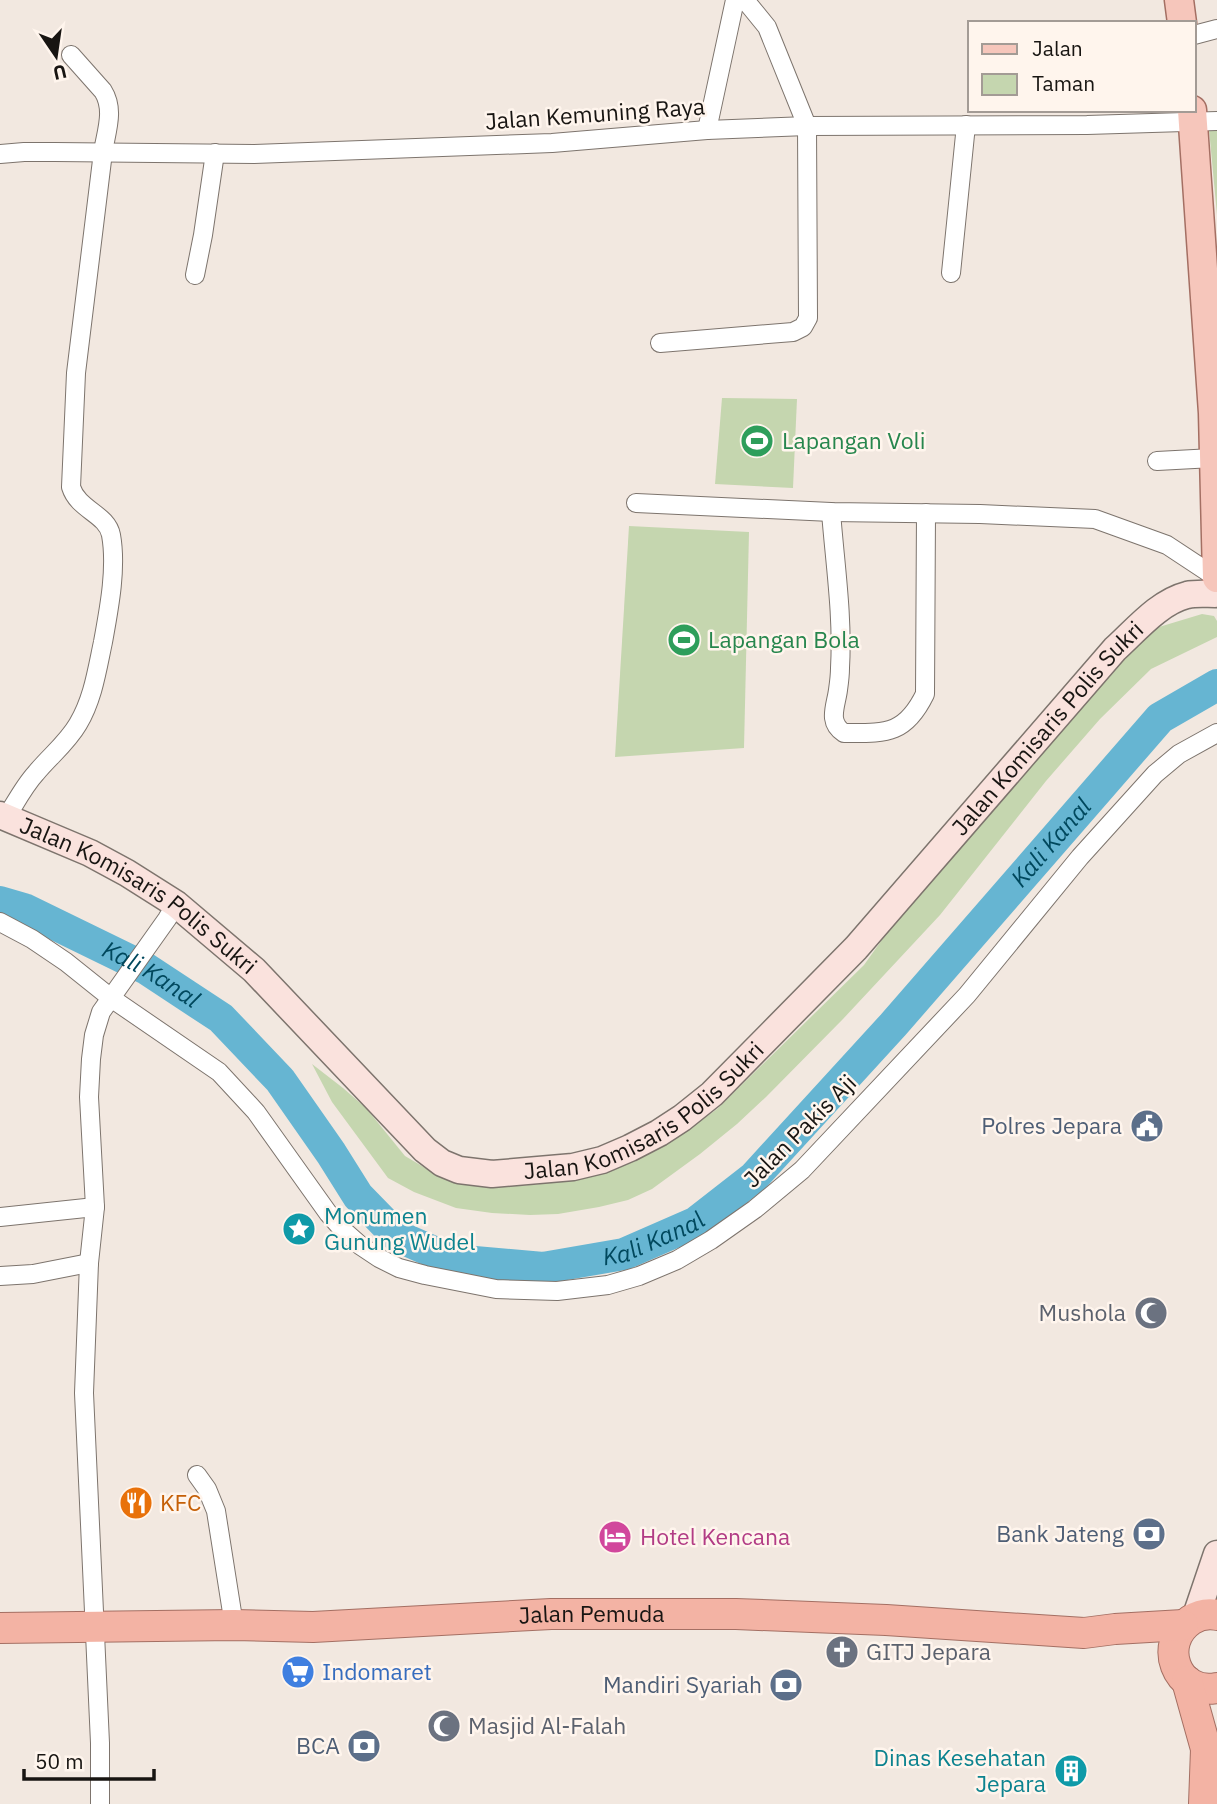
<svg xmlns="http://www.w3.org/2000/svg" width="1217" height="1804" font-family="'IBM Plex Sans',sans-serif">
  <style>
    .green { fill: #c5d6af }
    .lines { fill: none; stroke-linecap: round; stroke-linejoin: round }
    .river { stroke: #66b5d2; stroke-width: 32 }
    .minor-casing { stroke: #7d746d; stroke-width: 20 }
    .secondary-casing { stroke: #7d746d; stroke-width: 29 }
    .primary-casing { stroke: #a46f63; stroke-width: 31 }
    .trunk-casing { stroke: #a46f63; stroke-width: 32 }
    .minor { stroke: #fff; stroke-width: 18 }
    .secondary { stroke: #fae2dd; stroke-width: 26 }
    .primary { stroke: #f6c6bb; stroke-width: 28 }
    .trunk { stroke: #f3b3a4; stroke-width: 30 }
    .labels { text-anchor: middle; stroke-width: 5; stroke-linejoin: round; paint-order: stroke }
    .street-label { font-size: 23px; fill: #181512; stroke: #fff5ed }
    .leisure-label { font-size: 23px; fill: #27864d; stroke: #fff5ed; text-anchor: start }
    .service-label { font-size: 23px; fill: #4e5e75; stroke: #fff5ed; text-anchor: end }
    .culture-label { font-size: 23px; fill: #0d838f; stroke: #fff5ed; text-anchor: start }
    .worship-label { font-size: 23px; fill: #5b616d; stroke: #fff5ed; text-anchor: start }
    .food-label { font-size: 23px; fill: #c56008; stroke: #fff5ed; text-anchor: start }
    .hotel-label { font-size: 23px; fill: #b23c85; stroke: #fff5ed; text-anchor: start }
    .shop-label { font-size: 23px; fill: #366cbe; stroke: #fff5ed; text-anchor: start }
    .water-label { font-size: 24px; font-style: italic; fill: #00485d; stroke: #fff5ed }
  </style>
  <rect width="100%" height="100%" fill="#f2e8e0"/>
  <g class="green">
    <polygon points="1217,125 1217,215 1209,129"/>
    <polygon points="722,398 797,399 793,488 715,484"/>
    <polygon points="629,526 749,532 744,748 615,757"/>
    <polygon points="1202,614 1214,616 1217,621 1217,637 1151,669 1100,719 1046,781 940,915 843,1019 766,1097 737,1124 700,1154 652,1189 628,1200 599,1207 558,1214 530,1215 492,1213 456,1208 414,1192 388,1178 332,1102 312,1064 343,1088 366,1108 405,1156 427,1169 444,1176 481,1185 519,1186 541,1184 598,1175 655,1151 674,1140 717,1109 864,965 909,902 1063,724 1107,680 1141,640 1159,627"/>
  </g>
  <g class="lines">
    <path class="river" id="s1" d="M0,902L24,909L145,968L221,1018L280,1080L331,1153L358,1196L397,1236L452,1260L543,1268L624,1254L695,1223L754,1177L893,1025L1160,718L1217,685"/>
    <defs>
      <g id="minor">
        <polyline points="1194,35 1217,29"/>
        <polyline points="707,130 735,0"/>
        <polyline points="0,154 24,152 55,152 254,154 552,143 707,130 807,126 1087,125 1217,121"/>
        <polyline points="951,273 966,125"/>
        <polyline points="195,275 203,235 215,153"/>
        <polyline points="660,343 793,332 803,327 808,318 807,126 767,27 745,0"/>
        <polyline points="1157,461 1213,458"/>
        <polyline points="636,503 831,512 980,514 1095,519 1167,545 1217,578"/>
        <path d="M831,512C835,564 843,616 840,668C840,675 839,683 838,690C836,706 827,722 844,733C886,733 905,735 925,694L926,513"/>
        <path d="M6,818C16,802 24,786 36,773C50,756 67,743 78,724C93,699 97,670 103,642C109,609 117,568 111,535C107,514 78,510 71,487L76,373L103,152C106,132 115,110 103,91L71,55"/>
        <polyline points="0,922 32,939 66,962 111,998 219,1072 256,1112 328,1213 344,1231 361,1246 379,1258 399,1268 425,1275 496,1289 557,1291 608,1285 639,1276 677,1260 711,1240 755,1209 802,1170 967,995 1080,857 1155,774 1179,754 1217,733"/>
        <polyline points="0,1217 95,1207"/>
        <polyline points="0,1276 33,1274 89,1263"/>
        <polyline points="197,1475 207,1489 216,1511 234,1625"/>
        <polyline points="100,1804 100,1743 84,1393 89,1263 95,1207 89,1097 91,1059 94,1035 101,1012 167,919 176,904"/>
      </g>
      <g id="secondary">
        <path id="s2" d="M0,815L90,853L127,873L176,904L254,970L425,1150L442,1163L459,1170L492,1174L573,1167L602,1160L630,1148L659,1133L682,1118L712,1094L856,948L1115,649C1136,630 1159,602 1187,595C1196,593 1206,594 1215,594"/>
        <polyline points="1196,1616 1217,1554"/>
      </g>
      <g id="primary">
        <polyline points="1179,0 1182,23"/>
        <polyline points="1192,110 1213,413 1217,578"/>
      </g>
      <g id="trunk">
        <path d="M1217,1615C1208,1613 1199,1615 1191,1620C1157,1643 1176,1696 1217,1688"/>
        <path id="s3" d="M0,1628L234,1625L313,1627L551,1614H736L886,1620L1084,1633L1115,1629L1183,1625"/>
        <polyline points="1187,1681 1206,1749 1204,1804"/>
      </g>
    </defs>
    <use href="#minor" class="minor-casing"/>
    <use href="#secondary" class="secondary-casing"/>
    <use href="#primary" class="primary-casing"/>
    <use href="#trunk" class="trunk-casing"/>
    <use href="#minor" class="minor"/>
    <use href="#secondary" class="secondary"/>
    <use href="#primary" class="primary"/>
    <use href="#trunk" class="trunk"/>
  </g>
  <defs>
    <symbol id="stadium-disc" viewBox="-11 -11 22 22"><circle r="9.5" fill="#2e9e5b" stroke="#fff5ed"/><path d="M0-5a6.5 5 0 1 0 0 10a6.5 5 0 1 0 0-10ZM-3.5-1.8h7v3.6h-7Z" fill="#fff"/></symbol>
    <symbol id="civic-disc" viewBox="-11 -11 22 22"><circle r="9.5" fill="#5c6f8a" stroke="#fff5ed"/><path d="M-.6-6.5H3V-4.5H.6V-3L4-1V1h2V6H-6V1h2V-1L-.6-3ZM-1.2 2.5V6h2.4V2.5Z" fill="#fff"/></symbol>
    <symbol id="sight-disc" viewBox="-11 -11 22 22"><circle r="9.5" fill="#0f9aa8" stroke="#fff5ed"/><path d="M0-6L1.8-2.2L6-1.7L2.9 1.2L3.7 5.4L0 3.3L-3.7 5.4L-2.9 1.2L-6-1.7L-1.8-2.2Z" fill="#fff"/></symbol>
    <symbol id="mosque-disc" viewBox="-11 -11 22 22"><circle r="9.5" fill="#6b7280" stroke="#fff5ed"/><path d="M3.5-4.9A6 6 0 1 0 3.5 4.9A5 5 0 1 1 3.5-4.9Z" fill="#fff"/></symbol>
    <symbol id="restaurant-disc" viewBox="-11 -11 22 22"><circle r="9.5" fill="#e8710a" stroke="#fff5ed"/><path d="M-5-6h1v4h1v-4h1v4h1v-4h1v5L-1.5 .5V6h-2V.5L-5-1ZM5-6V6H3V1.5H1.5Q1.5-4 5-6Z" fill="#fff"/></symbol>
    <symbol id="bank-disc" viewBox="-11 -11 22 22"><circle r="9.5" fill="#5c6f8a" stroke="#fff5ed"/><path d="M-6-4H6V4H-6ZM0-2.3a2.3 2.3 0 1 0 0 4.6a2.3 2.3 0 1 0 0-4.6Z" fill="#fff"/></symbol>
    <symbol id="hotel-disc" viewBox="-11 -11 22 22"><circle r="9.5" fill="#d1479c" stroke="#fff5ed"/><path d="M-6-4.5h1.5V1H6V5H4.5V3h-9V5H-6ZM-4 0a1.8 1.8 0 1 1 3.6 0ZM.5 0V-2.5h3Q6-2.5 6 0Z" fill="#fff"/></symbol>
    <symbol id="church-disc" viewBox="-11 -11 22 22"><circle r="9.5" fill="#6b7280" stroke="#fff5ed"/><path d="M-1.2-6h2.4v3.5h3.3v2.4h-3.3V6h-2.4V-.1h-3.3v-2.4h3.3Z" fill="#fff"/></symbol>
    <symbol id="supermarket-disc" viewBox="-11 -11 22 22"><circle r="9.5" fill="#3f7fe0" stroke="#fff5ed"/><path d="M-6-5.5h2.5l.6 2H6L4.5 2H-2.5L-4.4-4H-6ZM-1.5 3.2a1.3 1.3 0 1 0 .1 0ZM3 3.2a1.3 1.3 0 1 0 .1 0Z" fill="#fff"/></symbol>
    <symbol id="building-disc" viewBox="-11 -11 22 22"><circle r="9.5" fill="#0f9aa8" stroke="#fff5ed"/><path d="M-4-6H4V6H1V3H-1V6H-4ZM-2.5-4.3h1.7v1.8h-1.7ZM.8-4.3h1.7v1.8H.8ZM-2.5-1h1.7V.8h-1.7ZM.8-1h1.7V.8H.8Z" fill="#fff"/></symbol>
  </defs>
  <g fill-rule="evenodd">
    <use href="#stadium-disc" x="738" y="422" width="38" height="38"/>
    <use href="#stadium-disc" x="665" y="621" width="38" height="38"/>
    <use href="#civic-disc" x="1128" y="1107" width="38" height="38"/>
    <use href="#sight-disc" x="280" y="1210" width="38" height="38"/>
    <use href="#mosque-disc" x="1132" y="1294" width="38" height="38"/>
    <use href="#restaurant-disc" x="117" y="1484" width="38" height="38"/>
    <use href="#bank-disc" x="1130" y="1515" width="38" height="38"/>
    <use href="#hotel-disc" x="596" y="1518" width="38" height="38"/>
    <use href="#church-disc" x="823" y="1633" width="38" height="38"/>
    <use href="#supermarket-disc" x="279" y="1653" width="38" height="38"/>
    <use href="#bank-disc" x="767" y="1666" width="38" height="38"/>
    <use href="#mosque-disc" x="425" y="1707" width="38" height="38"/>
    <use href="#bank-disc" x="345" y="1727" width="38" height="38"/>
    <use href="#building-disc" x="1052" y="1752" width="38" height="38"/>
  </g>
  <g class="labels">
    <g class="street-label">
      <text transform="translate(595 114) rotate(-4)" y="8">Jalan Kemuning Raya</text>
      <text dy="8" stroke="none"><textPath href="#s2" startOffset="1358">Jalan Komisaris Polis Sukri</textPath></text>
      <text dy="8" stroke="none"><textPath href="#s2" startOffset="161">Jalan Komisaris Polis Sukri</textPath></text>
      <text dy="8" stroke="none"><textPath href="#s2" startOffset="791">Jalan Komisaris Polis Sukri</textPath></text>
      <text transform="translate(800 1131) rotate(-45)" y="8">Jalan Pakis Aji</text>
      <text dy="8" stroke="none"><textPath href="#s3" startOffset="592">Jalan Pemuda</textPath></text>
    </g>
    <g class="leisure-label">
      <text x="782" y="449">Lapangan Voli</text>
      <text x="708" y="648">Lapangan Bola</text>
    </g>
    <g class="service-label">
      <text x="1122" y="1134">Polres Jepara</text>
      <text x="1124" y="1542">Bank Jateng</text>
      <text x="762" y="1693">Mandiri Syariah</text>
      <text x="340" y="1754">BCA</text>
    </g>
    <g class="culture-label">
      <text x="324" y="1224">Monumen<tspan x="324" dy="26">Gunung Wudel</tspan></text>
      <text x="1046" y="1766" text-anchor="end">Dinas Kesehatan<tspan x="1046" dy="26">Jepara</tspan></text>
    </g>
    <g class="worship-label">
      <text x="1126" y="1321" text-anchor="end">Mushola</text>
      <text x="866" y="1660">GITJ Jepara</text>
      <text x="468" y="1734">Masjid Al-Falah</text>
    </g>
    <g class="food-label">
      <text x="160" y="1511">KFC</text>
    </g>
    <g class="hotel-label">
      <text x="640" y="1545">Hotel Kencana</text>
    </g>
    <g class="shop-label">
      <text x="322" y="1680">Indomaret</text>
    </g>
    <g class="water-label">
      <text dy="8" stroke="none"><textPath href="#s1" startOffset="1365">Kali Kanal</textPath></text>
      <text dy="8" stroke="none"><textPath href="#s1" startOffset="168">Kali Kanal</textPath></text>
      <text dy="8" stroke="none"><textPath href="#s1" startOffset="798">Kali Kanal</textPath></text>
    </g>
  </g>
  <rect x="968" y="21" width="228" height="91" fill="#fff5ed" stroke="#a39b95" stroke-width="2"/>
  <rect x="982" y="44" width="35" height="10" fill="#f6c6bb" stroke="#a39b95" stroke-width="2"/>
  <text x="1032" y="56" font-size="21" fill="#181512">Jalan</text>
  <rect x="982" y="74" width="35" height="21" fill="#c5d6af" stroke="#a39b95" stroke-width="2"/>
  <text x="1032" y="91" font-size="21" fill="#181512">Taman</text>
  <g transform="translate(56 56) rotate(167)" stroke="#fff5ed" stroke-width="5" paint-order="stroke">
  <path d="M0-5L12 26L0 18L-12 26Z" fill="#181512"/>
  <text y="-10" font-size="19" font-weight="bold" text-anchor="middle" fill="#181512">U</text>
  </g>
  <path d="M24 1769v10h130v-10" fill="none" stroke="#181512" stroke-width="3.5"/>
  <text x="35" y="1769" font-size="21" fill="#181512" stroke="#fff5ed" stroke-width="5" paint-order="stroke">50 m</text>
</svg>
